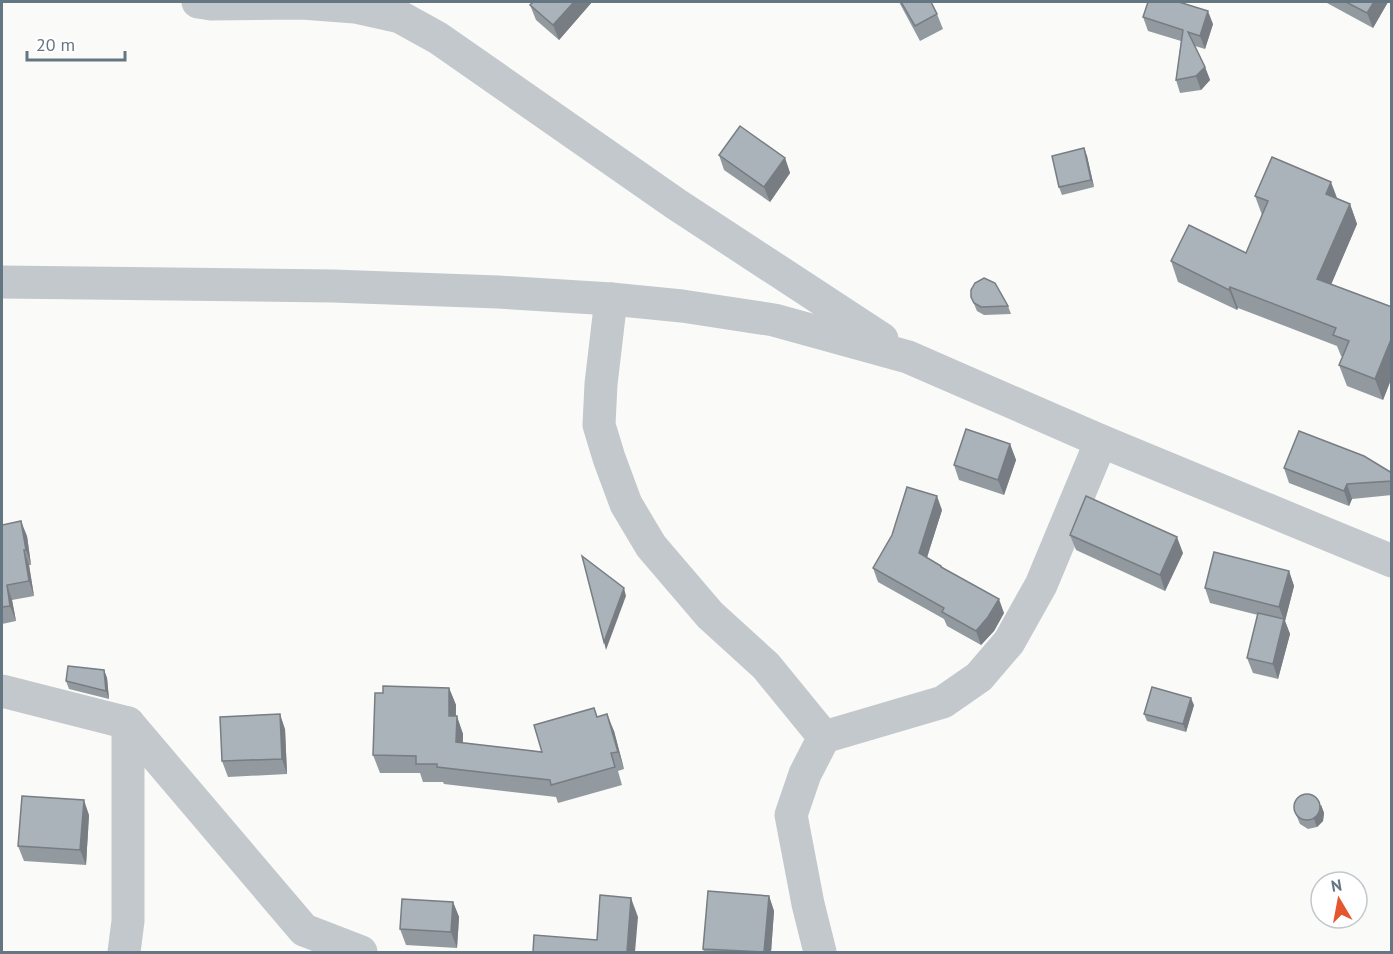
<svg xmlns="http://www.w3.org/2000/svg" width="1393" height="954" font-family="'PT Sans',sans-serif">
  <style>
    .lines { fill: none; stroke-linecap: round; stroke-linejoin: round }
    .minor { stroke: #c3c8cc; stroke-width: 33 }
    .wall { fill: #929a9f }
    .shaded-wall { fill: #777d82 }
    .building { fill: #aab3b9; stroke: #777d82; stroke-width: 1.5 }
  </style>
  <rect width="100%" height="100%" fill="#fafaf8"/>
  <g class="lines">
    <g class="minor">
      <polyline points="198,2 211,4 302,3 355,7 400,17 438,38 676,204 882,339"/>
      <polyline points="2,282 333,286 498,292 611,299 682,306 774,320 908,357 1101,441 1392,561"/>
      <polyline points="611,299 601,384 599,425 609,458 626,504 651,546 710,615 766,666 824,737 805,774 791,815 808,904 820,952"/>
      <polyline points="2,691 128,723 304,930 361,952"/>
      <polyline points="824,737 943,702 979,677 1009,642 1041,585 1101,441"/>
      <polyline points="124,952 128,921 128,723"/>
    </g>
  </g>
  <g class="wall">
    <polygon points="533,2 592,2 559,40 536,20 530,5"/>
    <polygon points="899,2 931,2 937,14 943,29 920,41"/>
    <polygon points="1327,2 1388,2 1373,28 1327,3"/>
    <polygon points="1143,17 1213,24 1205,49 1195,46 1205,67 1210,80 1201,90 1180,93 1176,80 1181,41 1148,31"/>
    <polygon points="1084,148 1087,156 1094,187 1062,195 1059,187"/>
    <polygon points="719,155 785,158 790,173 770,202 724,170"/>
    <polygon points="1255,196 1337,198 1350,204 1357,224 1331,284 1392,307 1392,377 1383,400 1347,386 1339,365 1343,357 1341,356 1337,346 1238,308 1237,310 1178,282 1171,261 1246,253 1262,215"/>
    <polygon points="971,297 1008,306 1011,314 984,315 977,311"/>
    <polygon points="1010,444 1016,460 1004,495 959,480 954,465"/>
    <polygon points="1284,468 1392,473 1392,495 1352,499 1349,506 1289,483"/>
    <polygon points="942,510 927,557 941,566 942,567 1004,613 994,631 981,645 947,626 944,619 878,582 873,568"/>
    <polygon points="2,525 27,536 31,565 29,565 34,596 12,600 16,621 2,624"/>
    <polygon points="1070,535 1183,553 1165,591 1076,550"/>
    <polygon points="1289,571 1294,586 1285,621 1290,634 1278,679 1253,673 1247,658 1258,615 1210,603 1205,588"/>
    <polygon points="104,670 107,678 109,699 69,689 66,681"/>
    <polygon points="449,688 456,705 456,716 463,734 463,743 542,752 594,708 597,717 614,731 624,769 618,771 622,785 558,803 556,797 444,784 443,782 423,782 420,773 380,773 373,755 383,693"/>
    <polygon points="1194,705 1186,732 1147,721 1144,714"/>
    <polygon points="285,729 287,774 228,777 222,761"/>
    <polygon points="1321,805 1324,813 1323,821 1317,827 1308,829 1300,824 1294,810"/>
    <polygon points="89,815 86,865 24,861 18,846"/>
    <polygon points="769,896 774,911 771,952 704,952 703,949"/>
    <polygon points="453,902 459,917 457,948 406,945 400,929"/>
  </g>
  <g class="shaded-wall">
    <polygon points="574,2 592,2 559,40 553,25"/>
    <polygon points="1374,2 1388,2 1373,28 1367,13"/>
    <polygon points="1208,11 1213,24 1205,49 1200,36"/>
    <polygon points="1205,67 1210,80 1201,90 1196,76"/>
    <polygon points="1084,148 1087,156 1094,187 1091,180"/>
    <polygon points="785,158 790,173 770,202 764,187"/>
    <polygon points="1331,182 1339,203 1326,194"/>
    <polygon points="1350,204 1357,224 1325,299 1317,279"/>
    <polygon points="1230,287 1238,308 1237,310 1229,290"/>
    <polygon points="1392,337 1392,377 1383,400 1375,379"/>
    <polygon points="1010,444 1016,460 1004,495 998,480"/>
    <polygon points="1347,484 1352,499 1349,506 1344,491"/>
    <polygon points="937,496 942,510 924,567 919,553"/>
    <polygon points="21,521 27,536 31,565 26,550"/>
    <polygon points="1177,537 1183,553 1165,591 1160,575"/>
    <polygon points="24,550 29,565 34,596 29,581"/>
    <polygon points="1289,571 1294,586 1285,621 1290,634 1278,679 1273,664 1284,620 1279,607"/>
    <polygon points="7,585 12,600 16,621 10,606"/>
    <polygon points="624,588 626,596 606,650 604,642"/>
    <polygon points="999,599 1004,613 994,631 981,645 976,631"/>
    <polygon points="104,670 107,678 109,699 106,691"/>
    <polygon points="449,688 456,705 455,734 449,716"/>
    <polygon points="1191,698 1194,705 1186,732 1183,724"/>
    <polygon points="280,714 285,729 287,774 282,759"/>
    <polygon points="607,714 614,731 624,769 618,752"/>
    <polygon points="457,716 463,734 462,759 456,742"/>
    <polygon points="84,800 89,815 86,865 80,850"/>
    <polygon points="1321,805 1324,813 1323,821 1317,827 1314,819"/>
    <polygon points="769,896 774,911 771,952 764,952"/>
    <polygon points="631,898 638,917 635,952 627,952"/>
    <polygon points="453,902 459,917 457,948 451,932"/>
  </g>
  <g class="building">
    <polygon points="533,2 574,2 553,25 530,5"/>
    <polygon points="901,2 931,2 937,14 915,26"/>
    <polygon points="1148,2 1179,2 1208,11 1200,36 1188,32 1205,67 1196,76 1176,80 1183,30 1143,17"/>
    <polygon points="1346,2 1374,2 1367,13"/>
    <polygon points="740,126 785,158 764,187 719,155"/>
    <polygon points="1084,148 1091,180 1059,187 1052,156"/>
    <polygon points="1272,157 1331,182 1326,194 1350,204 1317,279 1392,307 1392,337 1375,379 1339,365 1349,341 1333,335 1336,328 1230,287 1229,290 1171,261 1189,225 1246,253 1268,201 1255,196"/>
    <polygon points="984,278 995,283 1008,306 981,307 974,303 971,297 971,290 975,283"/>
    <polygon points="966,429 1010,444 998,480 954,465"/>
    <polygon points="1299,431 1364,456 1392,473 1392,481 1347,484 1344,491 1284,468"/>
    <polygon points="907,487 937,496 919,553 941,566 941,567 999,599 988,617 976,631 942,612 944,608 873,568 892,535"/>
    <polygon points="1086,496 1177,537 1160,575 1070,535"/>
    <polygon points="21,521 26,550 24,550 29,581 7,585 10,606 2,607 2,525"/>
    <polygon points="1214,552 1289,571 1279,607 1205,588"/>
    <polygon points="582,556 624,588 604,642"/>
    <polygon points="1258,613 1284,619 1273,664 1247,658"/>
    <polygon points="68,666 104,670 106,691 66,681"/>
    <polygon points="383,686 449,688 449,716 457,716 456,742 542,752 534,725 594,708 597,717 607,714 618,752 611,753 615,767 551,785 550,780 437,767 437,764 416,764 416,756 373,755 375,693 383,693"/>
    <polygon points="1152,687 1191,698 1183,724 1144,714"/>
    <polygon points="280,714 282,759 222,761 220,717"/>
    <circle cx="1307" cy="807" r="13"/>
    <polygon points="22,796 84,800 80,850 18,846"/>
    <polygon points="708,891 769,896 764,952 703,949"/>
    <polygon points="600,895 631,898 627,952 533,952 534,935 597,940"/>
    <polygon points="402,899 453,902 451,932 400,929"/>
  </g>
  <rect width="1393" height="954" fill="none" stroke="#657683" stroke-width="6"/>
  <g transform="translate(1339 900) rotate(350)"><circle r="28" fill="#ffffff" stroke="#c1c8cd" stroke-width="1.5"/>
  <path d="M0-4.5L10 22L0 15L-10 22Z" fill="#e4572e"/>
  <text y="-9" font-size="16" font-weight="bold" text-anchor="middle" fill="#657683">N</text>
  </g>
  <path d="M27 51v9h98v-9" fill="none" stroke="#657683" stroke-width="3"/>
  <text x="36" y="51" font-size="18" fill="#657683" stroke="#ffffff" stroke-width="4.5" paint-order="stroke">20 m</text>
</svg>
